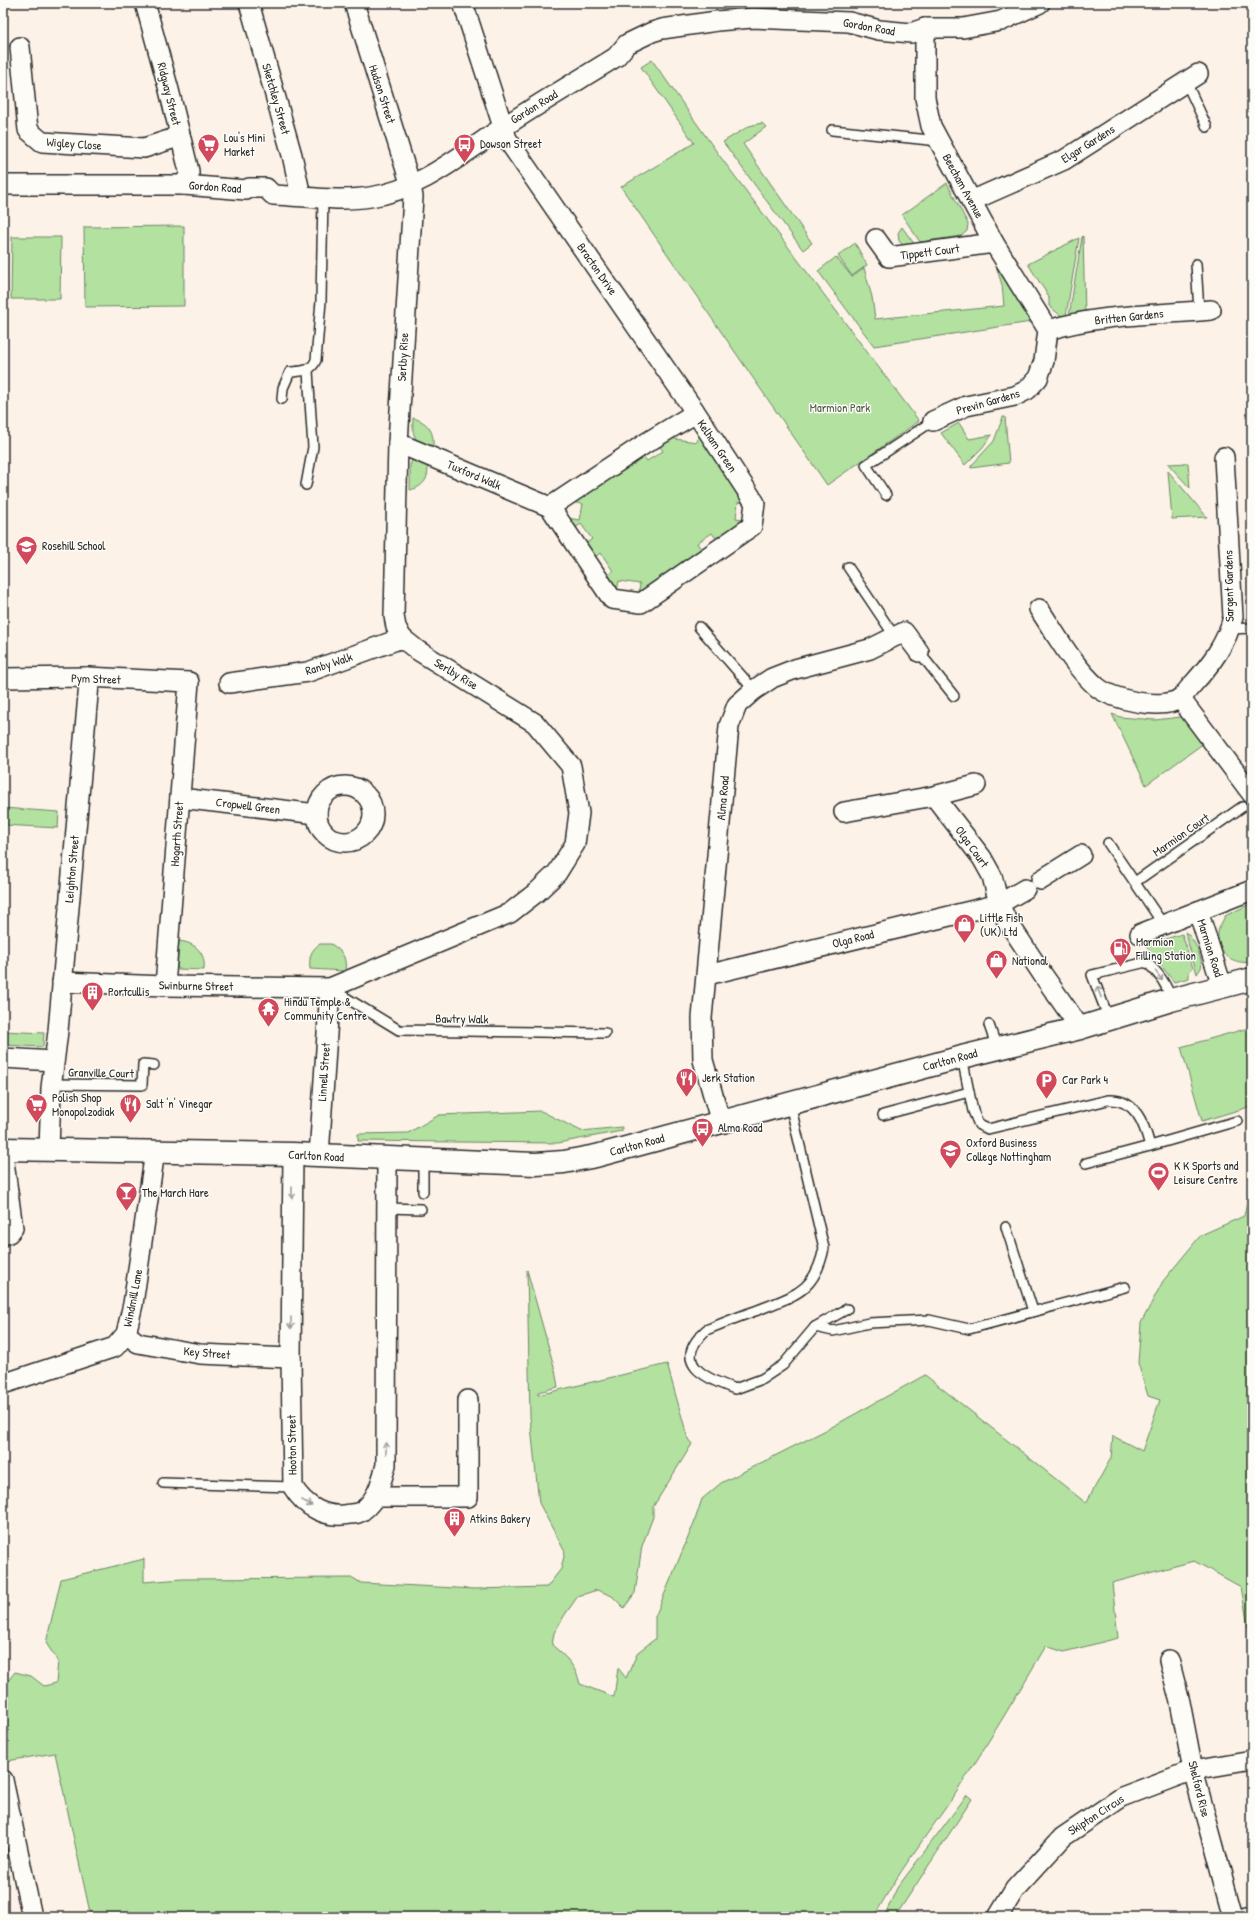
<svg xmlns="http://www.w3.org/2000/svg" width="1255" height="1920" font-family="'Patrick Hand',sans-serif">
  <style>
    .green { fill: #b2e1a0; stroke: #6e8666 }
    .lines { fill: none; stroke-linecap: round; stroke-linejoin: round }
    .service-casing { stroke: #2b2b2b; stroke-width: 12 }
    .minor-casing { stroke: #2b2b2b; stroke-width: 22 }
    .secondary-casing { stroke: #2b2b2b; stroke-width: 25 }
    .service { stroke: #fdfcf7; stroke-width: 9 }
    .minor { stroke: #fdfcf7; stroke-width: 19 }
    .secondary { stroke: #fdfcf7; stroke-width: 22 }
    .oneway { stroke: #9e9e9b }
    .labels { text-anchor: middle; stroke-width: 3; stroke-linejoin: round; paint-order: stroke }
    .street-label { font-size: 12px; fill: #2b2b2b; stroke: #fdfcf7 }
    .poi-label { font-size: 12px; fill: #2b2b2b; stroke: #fdfcf7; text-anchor: start }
    .park-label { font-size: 12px; fill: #4d5848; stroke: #fdfcf7 }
  </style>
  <rect width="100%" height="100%" fill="#fcf2e7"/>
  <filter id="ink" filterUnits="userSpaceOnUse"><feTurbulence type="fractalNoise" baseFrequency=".025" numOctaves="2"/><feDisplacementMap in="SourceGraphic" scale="8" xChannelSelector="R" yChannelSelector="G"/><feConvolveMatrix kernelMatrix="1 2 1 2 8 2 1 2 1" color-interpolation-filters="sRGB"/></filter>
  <g filter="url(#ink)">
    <g class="green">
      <polygon points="652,60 719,155 919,421 827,485 621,187 694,143 641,67"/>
      <polygon points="762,123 766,127 743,144 812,243 803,250 723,142 749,126"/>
      <polygon points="947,183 968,224 967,231 961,236 920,242 902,215"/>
      <polygon points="184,226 184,306 85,307 84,227"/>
      <polygon points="902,227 915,245 904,246 899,241 898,233"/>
      <polygon points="1083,236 1085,313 1069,316 1082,237"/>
      <polygon points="12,237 61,237 60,299 11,299"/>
      <polygon points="1079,238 1066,316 1060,315 1049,306 1049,297 1028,264"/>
      <polygon points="855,243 867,265 852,276 838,256"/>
      <polygon points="836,257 852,277 864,268 872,297 875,319 1004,306 1002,285 996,266 1031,322 874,346 818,271"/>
      <polygon points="1003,417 1005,417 1009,463 971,468 971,466 994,441"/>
      <path d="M413,418C429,422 436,434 432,450C415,442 412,438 413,418Z"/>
      <polygon points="677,423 675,439 697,442 699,427 751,504 738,502 736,518 749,520 720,544 712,533 697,543 705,555 638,600 640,584 619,581 616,596 602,579 613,571 601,553 590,560 581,547 592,539 581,524 570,531 567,518 580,520 583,504 570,502 639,450 647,461 663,451 654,439"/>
      <polygon points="959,423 969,439 992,435 982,448 965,465 941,433"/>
      <path d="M413,458L427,464C430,477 424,487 410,490V465Z"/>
      <polygon points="1188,463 1190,488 1168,464"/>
      <polygon points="1168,471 1207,517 1172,519"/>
      <polygon points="1112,714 1120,717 1155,720 1181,717 1184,719 1204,743 1146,785"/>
      <polygon points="3,808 59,812 58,828 3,825"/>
      <path d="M1252,903V962C1233,965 1216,954 1218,933C1218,928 1223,921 1225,916Z"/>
      <path d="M1185,932C1193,936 1204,960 1201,968C1200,970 1198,972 1197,974Z"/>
      <polygon points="1182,934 1193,968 1189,971 1189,978 1174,982 1145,945"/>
      <path d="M179,941C196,943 206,953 204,970L177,969Z"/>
      <path d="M320,944H331C342,951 347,957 345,971L310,969C309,958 310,950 320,944Z"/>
      <polygon points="1252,1027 1252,1106 1202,1121 1181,1047"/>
      <polygon points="3,1031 44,1033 43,1047 3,1045"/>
      <polygon points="541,1111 581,1131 622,1127 622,1131 558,1143 358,1141 358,1134 408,1133 439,1115"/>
      <path d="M1252,1194V1648L1241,1587L1194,1561L1112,1583L1118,1638L1064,1652L1046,1646C1016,1696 986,1747 954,1796C926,1836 897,1874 874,1917H91L55,1753L7,1761L3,1687L15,1672L31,1676L44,1686L56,1683L58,1661L46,1643L61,1579L144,1559V1582L182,1579L353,1578L361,1583L475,1589L547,1587L561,1569L565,1552L539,1503L530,1417L527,1270L555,1370L558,1387L538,1392V1395L667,1364L688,1439L692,1444L653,1507V1517L642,1546L635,1593L624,1608L612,1596L597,1590L578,1596L564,1616L554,1633L552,1645C566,1657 576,1666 580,1684L614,1697L618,1668L626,1678L638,1652L655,1639V1617L694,1523L702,1499L721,1483L830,1428L925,1375L1086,1503L1111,1458L1113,1436L1142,1451L1160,1400L1148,1396L1138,1363L1141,1323L1163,1281L1201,1235L1244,1216L1247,1201Z"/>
      <polygon points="967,1795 972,1799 895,1917 884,1917 897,1888"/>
    </g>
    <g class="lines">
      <defs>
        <g id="service">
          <polyline points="1186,82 1207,127"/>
          <polyline points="832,130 939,141"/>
          <polyline points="1196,264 1199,311"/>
          <path d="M282,399L283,388L290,372C302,371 311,372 316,360L321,301L323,197"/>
          <polyline points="306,485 313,447 308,371"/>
          <polyline points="886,495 866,465 933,421"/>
          <polyline points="848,567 895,637"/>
          <polyline points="699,627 754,690"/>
          <polyline points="1230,629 1252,628"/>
          <polyline points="919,652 954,696"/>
          <polyline points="1108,843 1163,924"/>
          <polyline points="1135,882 1242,807"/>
          <polyline points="330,988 399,1030 605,1033"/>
          <path d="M1109,1019L1092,975L1146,962C1158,972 1167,984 1171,1000"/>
          <polyline points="989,1025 997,1048"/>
          <polyline points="962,1057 969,1092"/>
          <polyline points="52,1084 142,1085 143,1064 154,1065"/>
          <path d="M790,1104L824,1248C815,1292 795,1295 758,1310C740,1316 723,1323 706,1330C671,1363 704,1378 735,1389L762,1379L783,1365L815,1327L833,1331L869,1323L929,1320L969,1329L1125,1287"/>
          <path d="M883,1115L969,1092L973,1111L979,1125L988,1129L1108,1100C1135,1098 1144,1123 1150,1146L1086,1163"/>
          <polyline points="1150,1146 1237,1121"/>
          <polyline points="423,1159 423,1192"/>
          <polyline points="387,1208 421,1209"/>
          <polyline points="1006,1227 1033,1311"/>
          <polyline points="815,1327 847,1309"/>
          <polyline points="163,1483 293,1487"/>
        </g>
        <g id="minor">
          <polyline points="145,3 169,90 189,171 189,175 184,185"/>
          <polyline points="249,3 292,155 301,196"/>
          <polyline points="463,3 507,139 694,410"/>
          <polyline points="925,28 925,98 931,126 994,243 1048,330 1044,361 1038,378 1027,390 1015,396 966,406 933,421"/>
          <polyline points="20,47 28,130 42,142 144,148 172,139 179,132"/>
          <path d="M3,185H184L246,190L249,188H266L273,195C304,196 338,202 370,197C421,190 463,153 505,126C541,102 579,80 616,57L627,44L652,32L662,29L717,21L752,18L849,22L879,30L911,33L925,28H963L1001,21L1040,3"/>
          <polyline points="971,201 1064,160 1198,74"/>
          <polyline points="876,239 889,257 994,243"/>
          <path d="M1048,330C1101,314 1157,315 1211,310"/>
          <polygon points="694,410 755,503 752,526 641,603 612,599 550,507 646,443 689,417"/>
          <polyline points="398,443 550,507"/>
          <path d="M1039,609C1056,634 1073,666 1097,687C1112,700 1163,711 1181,698C1185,694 1189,688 1193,684C1211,664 1227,643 1233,617L1224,457"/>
          <polyline points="3,678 87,677 189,682 165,986"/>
          <polyline points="229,683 308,672 402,638"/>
          <polyline points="1180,698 1252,794"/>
          <circle cx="345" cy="814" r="28"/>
          <polyline points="934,796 982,858 992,876 999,904 1025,889"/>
          <polyline points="180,798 317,814"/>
          <polyline points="844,812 934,796 976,785"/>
          <polyline points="1041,880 1081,855"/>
          <polyline points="1140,934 1198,911"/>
          <polyline points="707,975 999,904 1006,919 1043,975 1080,1028"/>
          <polyline points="62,982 165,986 330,988 510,913 537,892 557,873 575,844 579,813 571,766 535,723 417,650 402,638 396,627 394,616 398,443 413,197 411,186 354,3"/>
          <polyline points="1222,986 1198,911 1252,890"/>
          <polyline points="3,1058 54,1061"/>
          <polyline points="721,1123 703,1060 702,1018 729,726 737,705 754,690 772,678 795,669 870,649 904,632 919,652"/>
          <polyline points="49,1150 51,1088 58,1031 89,684 87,677"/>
          <path d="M293,1154L291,1358L293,1487C305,1507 326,1519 350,1514C354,1514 359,1513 362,1511C377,1500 381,1483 386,1465L387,1159"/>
          <polyline points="3,1155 13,1228 9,1233 3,1235"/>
          <polyline points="319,1156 330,988"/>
          <polyline points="126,1334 138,1343 200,1354 291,1358"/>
          <polyline points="3,1384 115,1347 126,1334 133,1304 155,1151"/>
          <polyline points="375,1497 468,1497 468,1400"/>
          <polyline points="1169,1660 1180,1702 1193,1770 1233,1917"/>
          <polyline points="3,1780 32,1917"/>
          <polyline points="998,1917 1015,1889 1063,1837 1122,1797 1193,1770 1252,1760"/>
          <polyline points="1246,1917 1252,1916"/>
        </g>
        <polyline id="secondary" points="3,1149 293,1154 536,1164 564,1162 596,1156 962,1057 1080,1028 1171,1000 1252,979"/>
      </defs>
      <use href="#service" class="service-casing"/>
      <use href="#minor" class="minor-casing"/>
      <use href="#secondary" class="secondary-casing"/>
      <use href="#service" class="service"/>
      <use href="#minor" class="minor"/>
      <use href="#secondary" class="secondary"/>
    </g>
    <defs><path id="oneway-shaft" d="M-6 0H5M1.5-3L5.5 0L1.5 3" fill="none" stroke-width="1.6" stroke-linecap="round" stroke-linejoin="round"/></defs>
    <g class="oneway">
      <use href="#oneway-shaft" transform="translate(1159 976) rotate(54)"/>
      <use href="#oneway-shaft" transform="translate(1099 992) rotate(-111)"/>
      <use href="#oneway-shaft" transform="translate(292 1193) rotate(90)"/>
      <use href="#oneway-shaft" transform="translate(291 1323) rotate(90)"/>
      <use href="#oneway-shaft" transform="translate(386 1448) rotate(-90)"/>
      <use href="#oneway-shaft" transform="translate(307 1503) rotate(31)"/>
    </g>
  </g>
  <defs>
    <symbol id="bus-pin" viewBox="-11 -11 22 30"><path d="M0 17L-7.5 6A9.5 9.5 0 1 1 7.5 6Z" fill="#d1495b" stroke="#fdfcf7"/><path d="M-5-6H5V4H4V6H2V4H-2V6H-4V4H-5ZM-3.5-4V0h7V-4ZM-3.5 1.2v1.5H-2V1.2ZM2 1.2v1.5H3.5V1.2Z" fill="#fff"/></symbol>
    <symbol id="supermarket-pin" viewBox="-11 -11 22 30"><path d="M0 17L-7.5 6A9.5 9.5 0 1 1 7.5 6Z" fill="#d1495b" stroke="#fdfcf7"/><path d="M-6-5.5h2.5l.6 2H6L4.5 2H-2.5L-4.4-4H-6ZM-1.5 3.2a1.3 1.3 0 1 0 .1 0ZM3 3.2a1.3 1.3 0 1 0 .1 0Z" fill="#fff"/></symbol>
    <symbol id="school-pin" viewBox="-11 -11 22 30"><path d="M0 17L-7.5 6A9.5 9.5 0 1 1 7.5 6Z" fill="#d1495b" stroke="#fdfcf7"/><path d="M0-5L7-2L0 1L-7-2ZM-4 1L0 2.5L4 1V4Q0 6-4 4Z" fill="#fff"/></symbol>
    <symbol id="shop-pin" viewBox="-11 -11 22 30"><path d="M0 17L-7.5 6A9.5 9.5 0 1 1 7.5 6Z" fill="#d1495b" stroke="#fdfcf7"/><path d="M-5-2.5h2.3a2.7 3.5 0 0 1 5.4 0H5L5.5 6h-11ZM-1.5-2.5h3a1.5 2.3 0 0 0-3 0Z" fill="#fff"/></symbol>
    <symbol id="fuel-pin" viewBox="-11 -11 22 30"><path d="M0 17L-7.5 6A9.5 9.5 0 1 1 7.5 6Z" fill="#d1495b" stroke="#fdfcf7"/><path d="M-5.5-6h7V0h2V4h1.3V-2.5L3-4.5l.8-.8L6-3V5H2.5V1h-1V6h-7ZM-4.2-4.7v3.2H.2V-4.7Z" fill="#fff"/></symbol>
    <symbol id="building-pin" viewBox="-11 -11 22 30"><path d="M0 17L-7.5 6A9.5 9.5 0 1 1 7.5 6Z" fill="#d1495b" stroke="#fdfcf7"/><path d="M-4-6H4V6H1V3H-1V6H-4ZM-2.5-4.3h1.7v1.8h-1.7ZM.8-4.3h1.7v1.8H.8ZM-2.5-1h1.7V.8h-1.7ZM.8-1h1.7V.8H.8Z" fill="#fff"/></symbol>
    <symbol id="temple-pin" viewBox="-11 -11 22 30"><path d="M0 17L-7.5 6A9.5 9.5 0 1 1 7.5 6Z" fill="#d1495b" stroke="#fdfcf7"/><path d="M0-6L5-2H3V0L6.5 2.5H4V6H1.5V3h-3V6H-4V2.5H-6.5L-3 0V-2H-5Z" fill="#fff"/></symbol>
    <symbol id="restaurant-pin" viewBox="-11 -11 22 30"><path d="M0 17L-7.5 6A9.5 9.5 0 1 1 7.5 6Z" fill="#d1495b" stroke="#fdfcf7"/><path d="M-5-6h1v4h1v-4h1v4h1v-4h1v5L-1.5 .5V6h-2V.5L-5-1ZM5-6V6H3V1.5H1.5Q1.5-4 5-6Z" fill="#fff"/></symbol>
    <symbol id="parking-pin" viewBox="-11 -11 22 30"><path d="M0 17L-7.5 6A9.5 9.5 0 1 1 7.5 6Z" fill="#d1495b" stroke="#fdfcf7"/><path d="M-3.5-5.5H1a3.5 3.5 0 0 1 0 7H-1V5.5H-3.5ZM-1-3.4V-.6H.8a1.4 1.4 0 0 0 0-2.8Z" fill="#fff"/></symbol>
    <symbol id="university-pin" viewBox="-11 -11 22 30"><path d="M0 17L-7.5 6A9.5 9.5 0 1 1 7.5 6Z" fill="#d1495b" stroke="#fdfcf7"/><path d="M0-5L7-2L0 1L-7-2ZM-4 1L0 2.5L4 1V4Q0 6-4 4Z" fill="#fff"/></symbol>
    <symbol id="stadium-pin" viewBox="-11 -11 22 30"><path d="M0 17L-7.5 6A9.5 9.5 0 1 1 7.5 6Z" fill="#d1495b" stroke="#fdfcf7"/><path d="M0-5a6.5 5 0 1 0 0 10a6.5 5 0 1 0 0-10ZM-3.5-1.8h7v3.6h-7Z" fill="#fff"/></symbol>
    <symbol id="bar-pin" viewBox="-11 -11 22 30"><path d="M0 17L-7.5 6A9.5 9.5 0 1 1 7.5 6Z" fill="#d1495b" stroke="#fdfcf7"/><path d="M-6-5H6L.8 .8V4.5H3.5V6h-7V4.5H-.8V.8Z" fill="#fff"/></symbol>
  </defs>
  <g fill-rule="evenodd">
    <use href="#bus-pin" x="452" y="132" width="25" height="34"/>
    <use href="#supermarket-pin" x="196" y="132" width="25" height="34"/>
    <use href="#school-pin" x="14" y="534" width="25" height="34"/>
    <use href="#shop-pin" x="952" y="912" width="25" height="34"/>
    <use href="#fuel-pin" x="1108" y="936" width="25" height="34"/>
    <use href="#shop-pin" x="984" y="948" width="25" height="34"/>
    <use href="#building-pin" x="80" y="980" width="25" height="34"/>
    <use href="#temple-pin" x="256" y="996" width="25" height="34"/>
    <use href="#restaurant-pin" x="674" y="1066" width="25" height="34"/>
    <use href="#parking-pin" x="1034" y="1068" width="25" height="34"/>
    <use href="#restaurant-pin" x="118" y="1092" width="25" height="34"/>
    <use href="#supermarket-pin" x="24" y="1092" width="25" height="34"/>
    <use href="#bus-pin" x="690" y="1116" width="25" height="34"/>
    <use href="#university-pin" x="938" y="1138" width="25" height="34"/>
    <use href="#stadium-pin" x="1146" y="1160" width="25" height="34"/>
    <use href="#bar-pin" x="114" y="1180" width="25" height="34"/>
    <use href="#building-pin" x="442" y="1506" width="25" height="34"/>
  </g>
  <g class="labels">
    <g class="street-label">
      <text transform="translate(869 27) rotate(10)" y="4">Gordon Road</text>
      <text transform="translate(169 94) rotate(76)" y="4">Ridgway Street</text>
      <text transform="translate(382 94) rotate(72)" y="4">Hudson Street</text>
      <text transform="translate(276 99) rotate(74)" y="4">Sketchley Street</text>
      <text transform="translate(534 107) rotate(-32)" y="4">Gordon Road</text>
      <text transform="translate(74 144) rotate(4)" y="4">Wigley Close</text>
      <text transform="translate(1088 144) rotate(-32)" y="4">Elgar Gardens</text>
      <text transform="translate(963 186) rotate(61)" y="4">Beecham Avenue</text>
      <text transform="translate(215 187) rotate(4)" y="4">Gordon Road</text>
      <text transform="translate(930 252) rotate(-7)" y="4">Tippett Court</text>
      <text transform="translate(597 269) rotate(55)" y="4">Bracton Drive</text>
      <text transform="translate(1129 317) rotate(-6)" y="4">Britten Gardens</text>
      <text transform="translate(403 357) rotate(-87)" y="4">Serlby Rise</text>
      <text transform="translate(988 402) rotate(-16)" y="4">Previn Gardens</text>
      <text transform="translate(717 446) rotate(56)" y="4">Kelham Green</text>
      <text transform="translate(474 475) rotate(23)" y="4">Tuxford Walk</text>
      <text transform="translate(1229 586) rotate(-91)" y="4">Sargent Gardens</text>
      <text transform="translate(329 664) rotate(-18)" y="4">Ranby Walk</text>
      <text transform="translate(456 674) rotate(31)" y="4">Serlby Rise</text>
      <text transform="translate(96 679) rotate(2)" y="4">Pym Street</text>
      <text transform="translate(723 798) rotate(-85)" y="4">Alma Road</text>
      <text transform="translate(248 806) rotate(7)" y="4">Cropwell Green</text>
      <text transform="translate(177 834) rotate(-86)" y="4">Hogarth Street</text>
      <text transform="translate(1181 835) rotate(-35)" y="4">Marmion Court</text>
      <text transform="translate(972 847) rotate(54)" y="4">Olga Court</text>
      <text transform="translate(72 869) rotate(-85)" y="4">Leighton Street</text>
      <text transform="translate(853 939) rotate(-14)" y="4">Olga Road</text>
      <text transform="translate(1210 948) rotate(72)" y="4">Marmion Road</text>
      <text transform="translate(196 986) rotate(1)" y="4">Swinburne Street</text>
      <text transform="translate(462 1019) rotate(1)" y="4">Bawtry Walk</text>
      <text transform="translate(950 1060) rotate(-15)" y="4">Carlton Road</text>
      <text transform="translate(324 1072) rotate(-86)" y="4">Linnell Street</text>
      <text transform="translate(101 1073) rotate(1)" y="4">Granville Court</text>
      <text transform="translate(637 1145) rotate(-15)" y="4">Carlton Road</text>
      <text transform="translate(316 1156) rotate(3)" y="4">Carlton Road</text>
      <text transform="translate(133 1298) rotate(-79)" y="4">Windmill Lane</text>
      <text transform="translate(207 1353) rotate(5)" y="4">Key Street</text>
      <text transform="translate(292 1445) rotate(-91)" y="4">Hooton Street</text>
      <text transform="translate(1199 1789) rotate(76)" y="4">Shelford Rise</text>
      <text transform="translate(1096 1815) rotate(-33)" y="4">Skipton Circus</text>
    </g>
    <g class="poi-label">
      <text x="224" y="142">Lou's Mini<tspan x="224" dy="14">Market</tspan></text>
      <text x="480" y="148">Dowson Street</text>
      <text x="42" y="550">Rosehill School</text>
      <text x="980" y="922">Little Fish<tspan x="980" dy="14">(UK) Ltd</tspan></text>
      <text x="1136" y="946">Marmion<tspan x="1136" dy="14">Filling Station</tspan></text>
      <text x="1012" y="965">National</text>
      <text x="108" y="996">Portcullis</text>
      <text x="284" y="1006">Hindu Temple &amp;<tspan x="284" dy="14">Community Centre</tspan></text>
      <text x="702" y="1082">Jerk Station</text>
      <text x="1062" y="1084">Car Park 4</text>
      <text x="52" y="1102">Polish Shop<tspan x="52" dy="14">Monopolzodiak</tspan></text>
      <text x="146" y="1108">Salt 'n' Vinegar</text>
      <text x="718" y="1132">Alma Road</text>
      <text x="966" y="1147">Oxford Business<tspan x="966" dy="14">College Nottingham</tspan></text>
      <text x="1174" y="1170">K K Sports and<tspan x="1174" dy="14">Leisure Centre</tspan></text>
      <text x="142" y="1197">The March Hare</text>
      <text x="470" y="1523">Atkins Bakery</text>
    </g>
    <g class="park-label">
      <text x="840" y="412">Marmion Park</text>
    </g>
  </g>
  <rect width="1255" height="1920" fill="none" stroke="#fdfcf7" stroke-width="16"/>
  <rect x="8" y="8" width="1239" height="1904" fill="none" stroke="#2b2b2b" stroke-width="1.5" filter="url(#ink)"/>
</svg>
